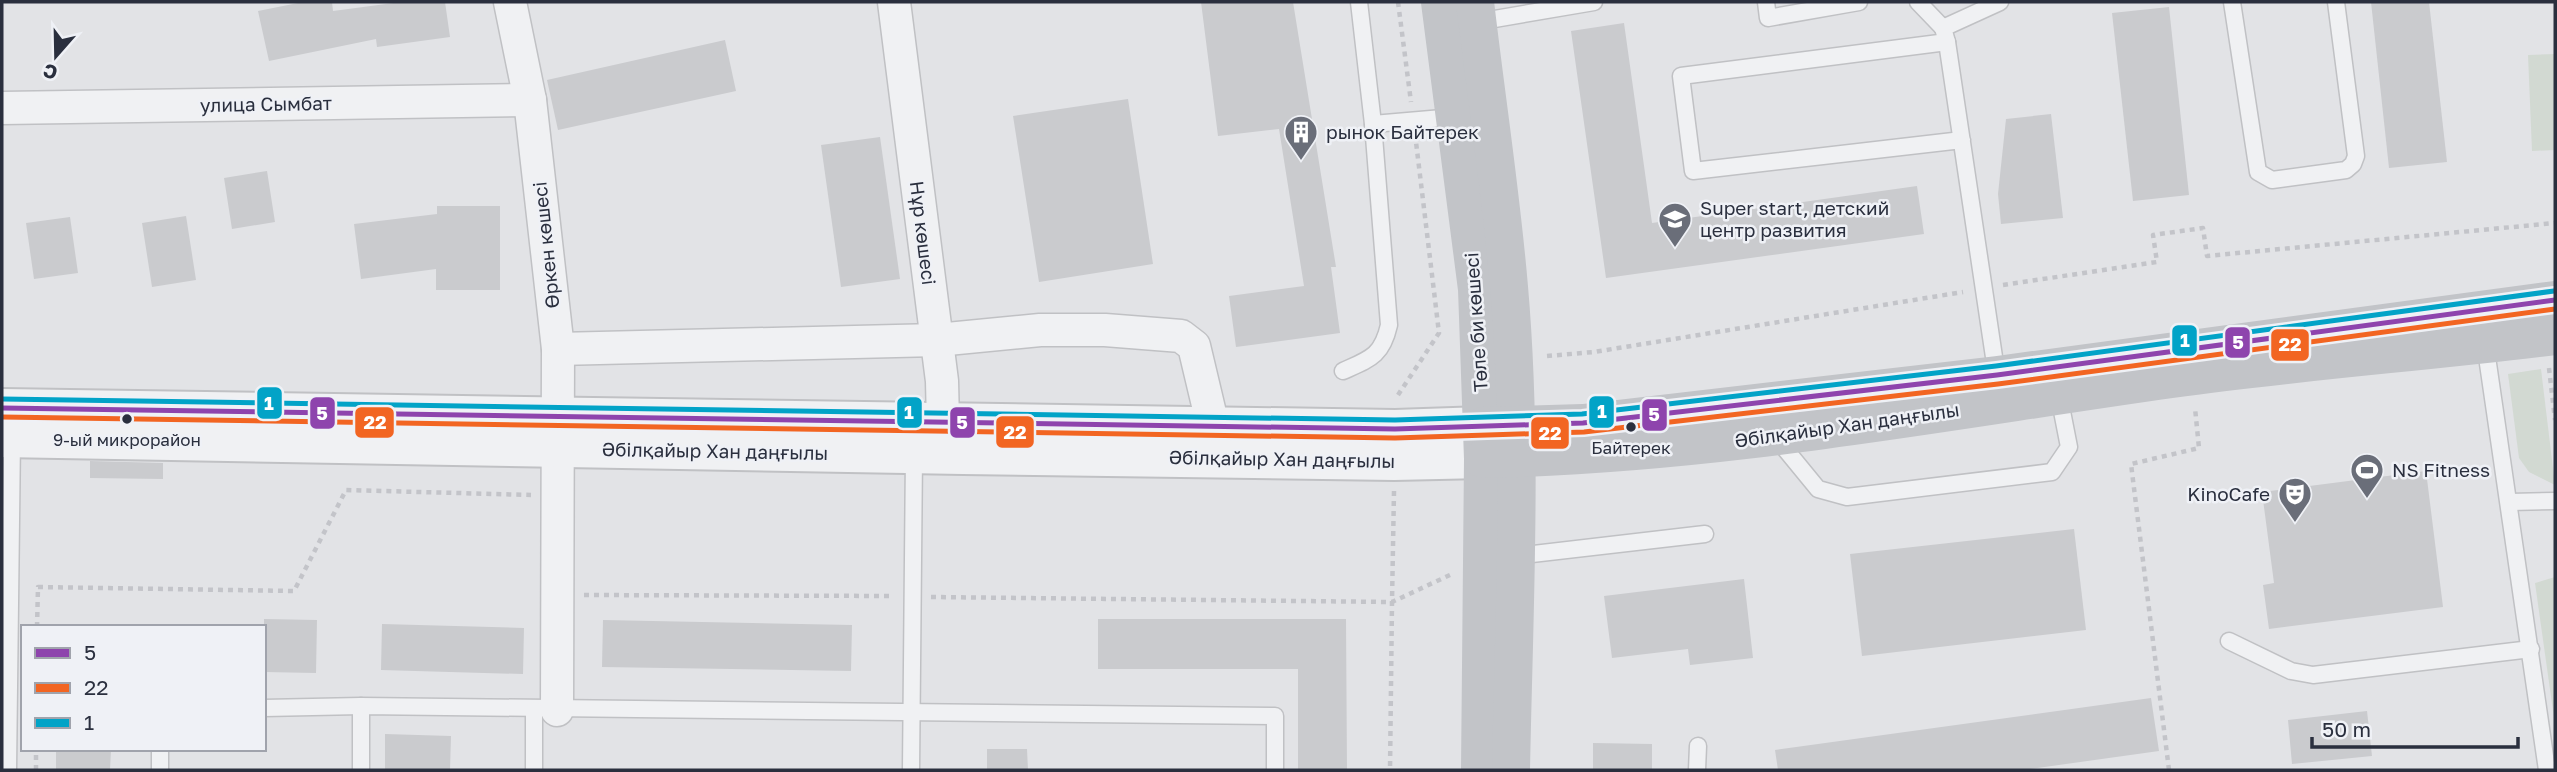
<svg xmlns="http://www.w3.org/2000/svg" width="2557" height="772" font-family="'Golos Text',sans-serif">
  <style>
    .green { fill: #d2d9d2 }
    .building { fill: #cacbce }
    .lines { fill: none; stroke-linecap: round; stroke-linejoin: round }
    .service-casing { stroke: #c0c1c4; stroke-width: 19 }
    .minor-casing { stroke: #c0c1c4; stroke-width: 35 }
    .tertiary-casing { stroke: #c0c1c4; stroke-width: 42 }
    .path { stroke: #c3c4c9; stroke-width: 4.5; stroke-dasharray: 5 5; stroke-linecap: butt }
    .service { stroke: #f0f1f3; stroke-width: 16 }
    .minor { stroke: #f0f1f3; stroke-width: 32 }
    .tertiary { stroke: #f0f1f3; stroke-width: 38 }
    .secondary { stroke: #c2c4c8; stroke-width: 38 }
    .bus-1-casing { stroke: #eff1f6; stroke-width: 10 }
    .bus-2-casing { stroke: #eff1f6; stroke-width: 10 }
    .bus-3-casing { stroke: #eff1f6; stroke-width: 10 }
    .bus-1 { stroke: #8e44ad; stroke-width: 5 }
    .bus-2 { stroke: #f26522; stroke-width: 5 }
    .bus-3 { stroke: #02a3c7; stroke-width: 5 }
    .bus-dot { fill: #2a2f3e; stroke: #eff1f6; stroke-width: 2.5 }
    .labels { text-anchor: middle; stroke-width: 5; stroke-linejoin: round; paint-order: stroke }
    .bus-label { font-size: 17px; fill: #2a2f3e; stroke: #eff1f6 }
    .street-label { font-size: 19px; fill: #2a2f3e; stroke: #eff1f6 }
    .poi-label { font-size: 19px; fill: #2a2f3e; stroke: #eff1f6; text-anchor: start }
    .line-badge { stroke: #eff1f6; stroke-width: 2.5 }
    .badge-label { font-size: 19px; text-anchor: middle; font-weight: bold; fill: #fff }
  </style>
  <rect width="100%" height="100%" fill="#e2e3e6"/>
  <g class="green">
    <polygon points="2555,54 2555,150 2532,151 2528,55"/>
    <polygon points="2541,369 2555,485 2529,472 2519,458 2508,374"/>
    <polygon points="2555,577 2555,725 2535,583"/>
  </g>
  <g class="building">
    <polygon points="303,2 332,2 333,11 401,2 445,2 450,37 377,47 376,39 269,61 258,11"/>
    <polygon points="1201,2 1293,2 1336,267 1331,267 1340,333 1236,347 1229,296 1304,286 1279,129 1218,136"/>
    <polygon points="2371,2 2429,2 2447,162 2389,168"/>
    <polygon points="2169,7 2189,195 2133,201 2112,13"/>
    <polygon points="1624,23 1652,223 1917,186 1924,234 1606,278 1571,31"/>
    <polygon points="725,40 736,91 558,130 547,80"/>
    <polygon points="1128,99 1153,264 1039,282 1013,116"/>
    <polygon points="2051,114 2063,218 2001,224 1998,194 2006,119"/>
    <polygon points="880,137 900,279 841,287 821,145"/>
    <polygon points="267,171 275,222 232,229 224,178"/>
    <polygon points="437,206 500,206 500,290 436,290 436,269 361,279 354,224 437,214"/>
    <polygon points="186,216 196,280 152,287 142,223"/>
    <polygon points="70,217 78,273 34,279 26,223"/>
    <polygon points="90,461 163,463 163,479 90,478"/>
    <polygon points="2426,471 2443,607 2269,629 2263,585 2274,583 2262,492"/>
    <polygon points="2074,529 2086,630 1862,656 1850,554"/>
    <polygon points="1744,579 1753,658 1690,665 1688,649 1612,658 1604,596"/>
    <polygon points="264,619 317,620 316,673 264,672"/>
    <polygon points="1098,619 1346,619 1347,770 1298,770 1298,669 1098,669"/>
    <polygon points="603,620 852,625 851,671 602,667"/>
    <polygon points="382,624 524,628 523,674 381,670"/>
    <polygon points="2151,698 2159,751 2023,770 1778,770 1775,750"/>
    <polygon points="2367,711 2372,756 2292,764 2288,720"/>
    <polygon points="385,734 451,736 450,770 385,770"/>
    <polygon points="1593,743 1652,744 1652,770 1593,770"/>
    <polygon points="56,749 111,749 110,770 56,770"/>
    <polygon points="987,749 1027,749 1028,770 987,770"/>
  </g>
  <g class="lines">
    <defs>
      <g id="service">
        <polyline points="1766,2 1768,18 1859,2"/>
        <polyline points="1918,2 1943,28"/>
        <polyline points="2232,2 2258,172 2272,180 2346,170 2353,164 2356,156 2336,2"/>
        <polyline points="1477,22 1594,2"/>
        <polyline points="1947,42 1943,28 2000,2"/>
        <polyline points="1373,124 1454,117"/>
        <path d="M1962,140L1693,171L1681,76L1947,42C1964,154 1980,266 1997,377"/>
        <polyline points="2485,343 2547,770"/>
        <path d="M1343,371C1370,359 1382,356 1389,325L1373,124L1359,2"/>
        <polyline points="1777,439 1818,489 1847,497 2052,472 2069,447 2059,396"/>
        <polyline points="2510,502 2555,501"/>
        <polyline points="1515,556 1705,534"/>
        <polyline points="2229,641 2291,671 2313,675 2531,649"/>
        <polyline points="264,708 361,706"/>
        <polyline points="8,770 12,437"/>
        <polyline points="160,770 160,749"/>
        <polyline points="361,770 361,706 1275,716 1275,770"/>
        <polyline points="534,770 534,710"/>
        <polyline points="911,770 914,454"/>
        <polyline points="1697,770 1698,746"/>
      </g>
      <g id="minor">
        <polyline points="510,2 530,100 558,349 557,710"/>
        <polyline points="894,2 942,381 943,423 928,439"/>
        <polyline points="2,108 530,100"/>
        <polyline points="558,349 937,340 1040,330 1105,330 1181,336 1194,346 1213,426"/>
      </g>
      <g id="tertiary">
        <polyline points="2,408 1395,429 1483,426"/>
        <polyline points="2,438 963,455 1394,461 1483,459"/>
      </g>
    </defs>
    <use href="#service" class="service-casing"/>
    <use href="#minor" class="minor-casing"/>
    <use href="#tertiary" class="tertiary-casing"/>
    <g class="path">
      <polyline points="1398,2 1411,102"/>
      <polyline points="2003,285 2157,262 2153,235 2203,228 2207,256 2555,223"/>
      <polyline points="1547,356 1594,352 1963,292"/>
      <polyline points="2549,368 2555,420"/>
      <polyline points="1398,395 1439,333 1416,142"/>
      <polyline points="1394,491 1392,602 1452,574"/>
      <polyline points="584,595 894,596"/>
      <polyline points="931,597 1392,602 1390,770"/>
      <polyline points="37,627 38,587 294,591 346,490 531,495"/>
      <polyline points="36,770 36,749"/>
      <polyline points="2169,770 2131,464 2199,448 2195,408"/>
    </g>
    <use href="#service" class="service"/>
    <use href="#minor" class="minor"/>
    <use href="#tertiary" class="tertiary"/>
    <g class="secondary">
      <polyline points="1440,2 1477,289 1483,459 1480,770"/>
      <path d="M1475,2C1486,97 1501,192 1509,287C1523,447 1514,609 1511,770"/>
      <polyline points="1483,426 1583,423 1997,375 2555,300"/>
      <path d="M1483,459C1715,455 1944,411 2172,379C2300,361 2428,352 2555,336"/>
    </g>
    <defs>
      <polyline id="bus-1" points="2,408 1395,429 1583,423 1997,375 2555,300"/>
      <polyline id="bus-2" points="2,417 1395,438 1584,432 1998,384 2555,309"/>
      <polyline id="bus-3" points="2,399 1395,420 1582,414 1996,366 2554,291"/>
    </defs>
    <use href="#bus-1" class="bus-1-casing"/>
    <use href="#bus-2" class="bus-2-casing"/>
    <use href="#bus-3" class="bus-3-casing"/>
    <use href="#bus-1" class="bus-1"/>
    <use href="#bus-2" class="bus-2"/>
    <use href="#bus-3" class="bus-3"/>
  </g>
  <defs>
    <symbol id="building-pin" viewBox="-11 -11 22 30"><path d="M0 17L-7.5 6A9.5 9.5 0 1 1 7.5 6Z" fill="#6a6e79" stroke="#eff1f6"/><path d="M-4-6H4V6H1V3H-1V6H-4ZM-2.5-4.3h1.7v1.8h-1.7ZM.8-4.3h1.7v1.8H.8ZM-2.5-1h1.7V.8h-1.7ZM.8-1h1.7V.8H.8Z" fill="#fff"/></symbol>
    <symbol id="school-pin" viewBox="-11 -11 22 30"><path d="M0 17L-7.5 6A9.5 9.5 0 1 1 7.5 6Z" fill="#6a6e79" stroke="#eff1f6"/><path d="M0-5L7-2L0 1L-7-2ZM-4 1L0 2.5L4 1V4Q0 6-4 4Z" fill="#fff"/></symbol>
    <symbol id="stadium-pin" viewBox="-11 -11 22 30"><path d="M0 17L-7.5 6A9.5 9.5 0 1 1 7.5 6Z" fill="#6a6e79" stroke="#eff1f6"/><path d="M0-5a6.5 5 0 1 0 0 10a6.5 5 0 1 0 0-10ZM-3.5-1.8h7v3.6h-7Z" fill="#fff"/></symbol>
    <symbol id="theatre-pin" viewBox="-11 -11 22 30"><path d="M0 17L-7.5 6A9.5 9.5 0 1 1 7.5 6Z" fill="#6a6e79" stroke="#eff1f6"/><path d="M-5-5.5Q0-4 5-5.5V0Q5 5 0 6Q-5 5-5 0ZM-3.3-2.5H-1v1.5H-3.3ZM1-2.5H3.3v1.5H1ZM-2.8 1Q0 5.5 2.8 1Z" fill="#fff"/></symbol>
  </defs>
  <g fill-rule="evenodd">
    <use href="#building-pin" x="1282" y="113" width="38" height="52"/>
    <use href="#school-pin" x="1656" y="200" width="38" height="52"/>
    <use href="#stadium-pin" x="2348" y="451" width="38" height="52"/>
    <use href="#theatre-pin" x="2276" y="475" width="38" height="52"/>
  </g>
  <g class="bus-dot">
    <circle cx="127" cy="419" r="6"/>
    <circle cx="1631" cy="427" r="6"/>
  </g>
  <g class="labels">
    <g class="bus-label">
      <text x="127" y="446">9-ый микрорайон</text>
      <text x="1631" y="454">Байтерек</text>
    </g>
    <g class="street-label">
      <text transform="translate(266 104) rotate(-1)" y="7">улица Сымбат</text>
      <text transform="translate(923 233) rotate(83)" y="7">Нұр көшесі</text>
      <text transform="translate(546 245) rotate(-96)" y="7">Өркен көшесі</text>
      <text transform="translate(1476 322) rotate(-94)" y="7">Төле би көшесі</text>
      <text transform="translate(1847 425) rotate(-8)" y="7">Әбілқайыр Хан даңғылы</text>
      <text transform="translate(715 451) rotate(1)" y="7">Әбілқайыр Хан даңғылы</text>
      <text transform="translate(1282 459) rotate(1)" y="7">Әбілқайыр Хан даңғылы</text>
    </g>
    <g class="poi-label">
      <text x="1326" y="139">рынок Байтерек</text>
      <text x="1700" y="215">Super start, детский<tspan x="1700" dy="22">центр развития</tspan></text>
      <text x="2392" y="477">NS Fitness</text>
      <text x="2270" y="501" text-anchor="end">KinoCafe</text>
    </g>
  </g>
  <g class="line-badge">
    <rect x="2171" y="324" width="27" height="33" rx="7" fill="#02a3c7"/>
    <rect x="2224" y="326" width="27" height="33" rx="7" fill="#8e44ad"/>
    <rect x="2270" y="328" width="40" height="34" rx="7" fill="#f26522"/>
    <rect x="256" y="386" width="27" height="34" rx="7" fill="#02a3c7"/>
    <rect x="1588" y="395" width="27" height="34" rx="7" fill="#02a3c7"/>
    <rect x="896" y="396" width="27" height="33" rx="7" fill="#02a3c7"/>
    <rect x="309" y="396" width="27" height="34" rx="7" fill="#8e44ad"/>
    <rect x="1641" y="398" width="27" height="34" rx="7" fill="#8e44ad"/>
    <rect x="949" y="406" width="27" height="33" rx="7" fill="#8e44ad"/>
    <rect x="354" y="406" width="41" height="33" rx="7" fill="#f26522"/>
    <rect x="995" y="415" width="40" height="34" rx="7" fill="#f26522"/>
    <rect x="1530" y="416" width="40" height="34" rx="7" fill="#f26522"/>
  </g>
  <g class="badge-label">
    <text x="2185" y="347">1</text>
    <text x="2238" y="349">5</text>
    <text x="2290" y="351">22</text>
    <text x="269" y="410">1</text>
    <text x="1602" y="418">1</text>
    <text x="909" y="419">1</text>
    <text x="322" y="420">5</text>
    <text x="1654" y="421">5</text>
    <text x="962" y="429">5</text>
    <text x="375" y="429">22</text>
    <text x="1015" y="439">22</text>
    <text x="1550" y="440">22</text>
  </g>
  <rect width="2557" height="772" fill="none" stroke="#2a2f3e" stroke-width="7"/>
  <rect x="21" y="625" width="245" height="126" fill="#eff1f6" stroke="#a0a3ac" stroke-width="2"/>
  <rect x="35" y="648" width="35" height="10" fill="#8e44ad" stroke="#a0a3ac" stroke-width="2"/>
  <text x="84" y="660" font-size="21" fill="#2a2f3e">5</text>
  <rect x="35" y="683" width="35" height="10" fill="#f26522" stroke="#a0a3ac" stroke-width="2"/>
  <text x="84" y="695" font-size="21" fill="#2a2f3e">22</text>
  <rect x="35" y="718" width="35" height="10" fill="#02a3c7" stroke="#a0a3ac" stroke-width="2"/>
  <text x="84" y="730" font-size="21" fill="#2a2f3e">1</text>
  <g transform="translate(56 56) rotate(200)" stroke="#eff1f6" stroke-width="5" paint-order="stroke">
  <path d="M0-5L12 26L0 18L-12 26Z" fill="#2a2f3e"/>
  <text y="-10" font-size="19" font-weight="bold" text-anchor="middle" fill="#2a2f3e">С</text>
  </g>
  <path d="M2312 737v10h206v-10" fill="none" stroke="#2a2f3e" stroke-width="3.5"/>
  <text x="2322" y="737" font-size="21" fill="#2a2f3e" stroke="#eff1f6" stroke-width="5" paint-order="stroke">50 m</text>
</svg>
